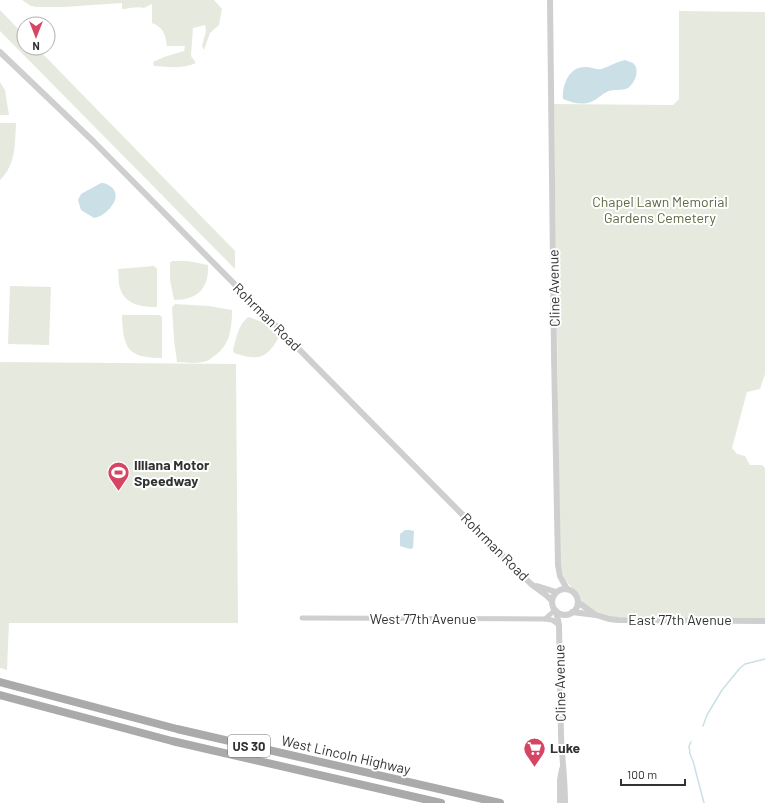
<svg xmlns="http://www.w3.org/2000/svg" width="765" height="803" font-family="Barlow,sans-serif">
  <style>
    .green { fill: #e6eade }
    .water { fill: #cae0e6 }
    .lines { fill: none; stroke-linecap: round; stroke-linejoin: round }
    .stream { stroke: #cae0e6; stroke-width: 1.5 }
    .minor { stroke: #cfcfcf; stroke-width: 5 }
    .tertiary { stroke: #cfcfcf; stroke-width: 6 }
    .primary { stroke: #aaa; stroke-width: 8 }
    .labels { text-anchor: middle; stroke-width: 4; stroke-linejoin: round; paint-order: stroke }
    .shield { fill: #fff; stroke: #707070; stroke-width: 1 }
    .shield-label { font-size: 13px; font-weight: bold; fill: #323232 }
    .park-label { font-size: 14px; fill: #5a6a42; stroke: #fff }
    .street-label { font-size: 14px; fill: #323232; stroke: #fff }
    .poi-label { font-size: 14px; font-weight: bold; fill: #323232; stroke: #fff; text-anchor: start }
  </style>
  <rect width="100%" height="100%" fill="#fff"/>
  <g class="green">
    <path d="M22,0H214L222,9L219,25L210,33L204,50L202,46L206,31L205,25L193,28L191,56L196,63C183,69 168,67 154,66L153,62L164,57L184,51L185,46H167C165,34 164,28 152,23V4L144,8C137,6 129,9 122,9V3L64,7H36L31,6Z"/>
    <polygon points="0,10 24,35 24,48 37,48 235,251 235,269 0,31"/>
    <path d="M679,11L765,12V374L760,389L747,392L732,448L737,454L745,456L750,465H762L765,468V618L608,617C601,614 592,612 586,606C582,602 580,597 577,593C565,581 563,577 560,561L554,104L673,105L679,99Z"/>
    <polygon points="0,82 5,90 9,115 0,115"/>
    <path d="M0,123H16C15,143 16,165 0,180Z"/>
    <path d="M172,261H188L208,265C209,288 198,300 174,300L170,280V263Z"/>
    <path d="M154,266L157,269V307C142,307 125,305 120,288C118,282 119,275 118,269Z"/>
    <polygon points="10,286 51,287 49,345 8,344"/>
    <path d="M175,304L209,306L232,310C232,329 230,346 213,357C210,359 207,362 202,362C195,364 185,362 177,362L174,340L172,307Z"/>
    <path d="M122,315H159L162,317V358C127,358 123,348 122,315Z"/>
    <path d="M249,317L262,322L279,337C267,359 258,361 234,353L233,350C236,339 239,322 249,317Z"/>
    <polygon points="0,362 236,364 238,623 9,623 7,670 0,668"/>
  </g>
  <g class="water">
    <path d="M625,60C627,61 631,62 633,63C641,70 634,84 628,88C622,91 615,89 609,91C603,93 599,98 593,101C583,106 573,103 563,99C562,85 569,66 586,67C591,67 596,70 601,69C609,67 615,62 625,60Z"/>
    <path d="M101,183C110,183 118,191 115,200C112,208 102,217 94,218L81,210L78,200L81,194Z"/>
    <polygon points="405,530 410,530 414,531 413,548 410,549 400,546 400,534"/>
  </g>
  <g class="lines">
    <g class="stream">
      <polyline points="703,726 707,715 722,690 740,668 745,664 765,659"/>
      <polyline points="691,742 689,746 690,754 693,761 704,803"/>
    </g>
    <g class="minor">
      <polyline points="302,618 545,619 552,620 559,625"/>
      <polyline points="545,619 555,610"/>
    </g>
    <g class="tertiary">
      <polyline points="550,0 554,354 558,565 560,576 567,589"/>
      <polyline points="0,52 94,142 531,584 546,595 551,600"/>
      <polyline points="537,586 556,592"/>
      <circle cx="565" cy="602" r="13"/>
      <polyline points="578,602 594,614"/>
      <path d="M556,611L559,625C560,662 560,699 561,736C562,758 565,780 565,803"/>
      <polyline points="572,612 596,615 609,619 618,620 765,621"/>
      <polyline points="560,803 560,780 562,769"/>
    </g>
    <g class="primary">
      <polyline points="0,682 177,729 500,803"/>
      <polyline points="0,695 172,741 441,803"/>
    </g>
  </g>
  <defs>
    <symbol id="stadium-pin" viewBox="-11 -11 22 30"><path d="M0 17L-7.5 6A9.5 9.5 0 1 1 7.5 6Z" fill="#d64664" stroke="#fff"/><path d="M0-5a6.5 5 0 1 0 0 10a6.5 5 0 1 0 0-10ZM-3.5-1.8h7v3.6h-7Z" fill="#fff"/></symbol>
    <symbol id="supermarket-pin" viewBox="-11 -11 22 30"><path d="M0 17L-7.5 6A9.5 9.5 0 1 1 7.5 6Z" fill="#d64664" stroke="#fff"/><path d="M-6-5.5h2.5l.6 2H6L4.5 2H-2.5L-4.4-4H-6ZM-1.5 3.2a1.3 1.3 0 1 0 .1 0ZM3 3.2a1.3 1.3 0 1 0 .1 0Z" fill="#fff"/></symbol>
  </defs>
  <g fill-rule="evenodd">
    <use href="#stadium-pin" x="106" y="460" width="25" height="34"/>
    <use href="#supermarket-pin" x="522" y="736" width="25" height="34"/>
  </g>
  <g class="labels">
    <rect class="shield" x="228" y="735" width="42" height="22" rx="3"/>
    <g class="shield-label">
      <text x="249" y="751">US 30</text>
    </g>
    <g class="park-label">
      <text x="660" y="207">Chapel Lawn Memorial<tspan x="660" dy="16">Gardens Cemetery</tspan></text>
    </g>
    <g class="street-label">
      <text transform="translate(554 288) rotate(-91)" y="5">Cline Avenue</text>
      <text transform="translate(267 317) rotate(45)" y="5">Rohrman Road</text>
      <text transform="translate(495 547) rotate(45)" y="5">Rohrman Road</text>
      <text x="423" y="624">West 77th Avenue</text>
      <text x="680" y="625">East 77th Avenue</text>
      <text transform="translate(560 683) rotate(-91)" y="5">Cline Avenue</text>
      <text transform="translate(346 755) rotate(13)" y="5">West Lincoln Highway</text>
    </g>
    <g class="poi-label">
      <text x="134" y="470">Illiana Motor<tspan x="134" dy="16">Speedway</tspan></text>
      <text x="550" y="753">Luke</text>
    </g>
  </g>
  <g transform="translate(36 36) rotate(180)"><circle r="19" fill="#ffffff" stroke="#adadad"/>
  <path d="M0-3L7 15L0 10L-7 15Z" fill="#d64664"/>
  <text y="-6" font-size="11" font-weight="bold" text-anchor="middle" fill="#323232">N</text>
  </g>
  <path d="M621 779v6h64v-6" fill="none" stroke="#323232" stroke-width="2"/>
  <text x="627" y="779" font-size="12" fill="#323232" stroke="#ffffff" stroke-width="3" paint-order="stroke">100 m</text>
</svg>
